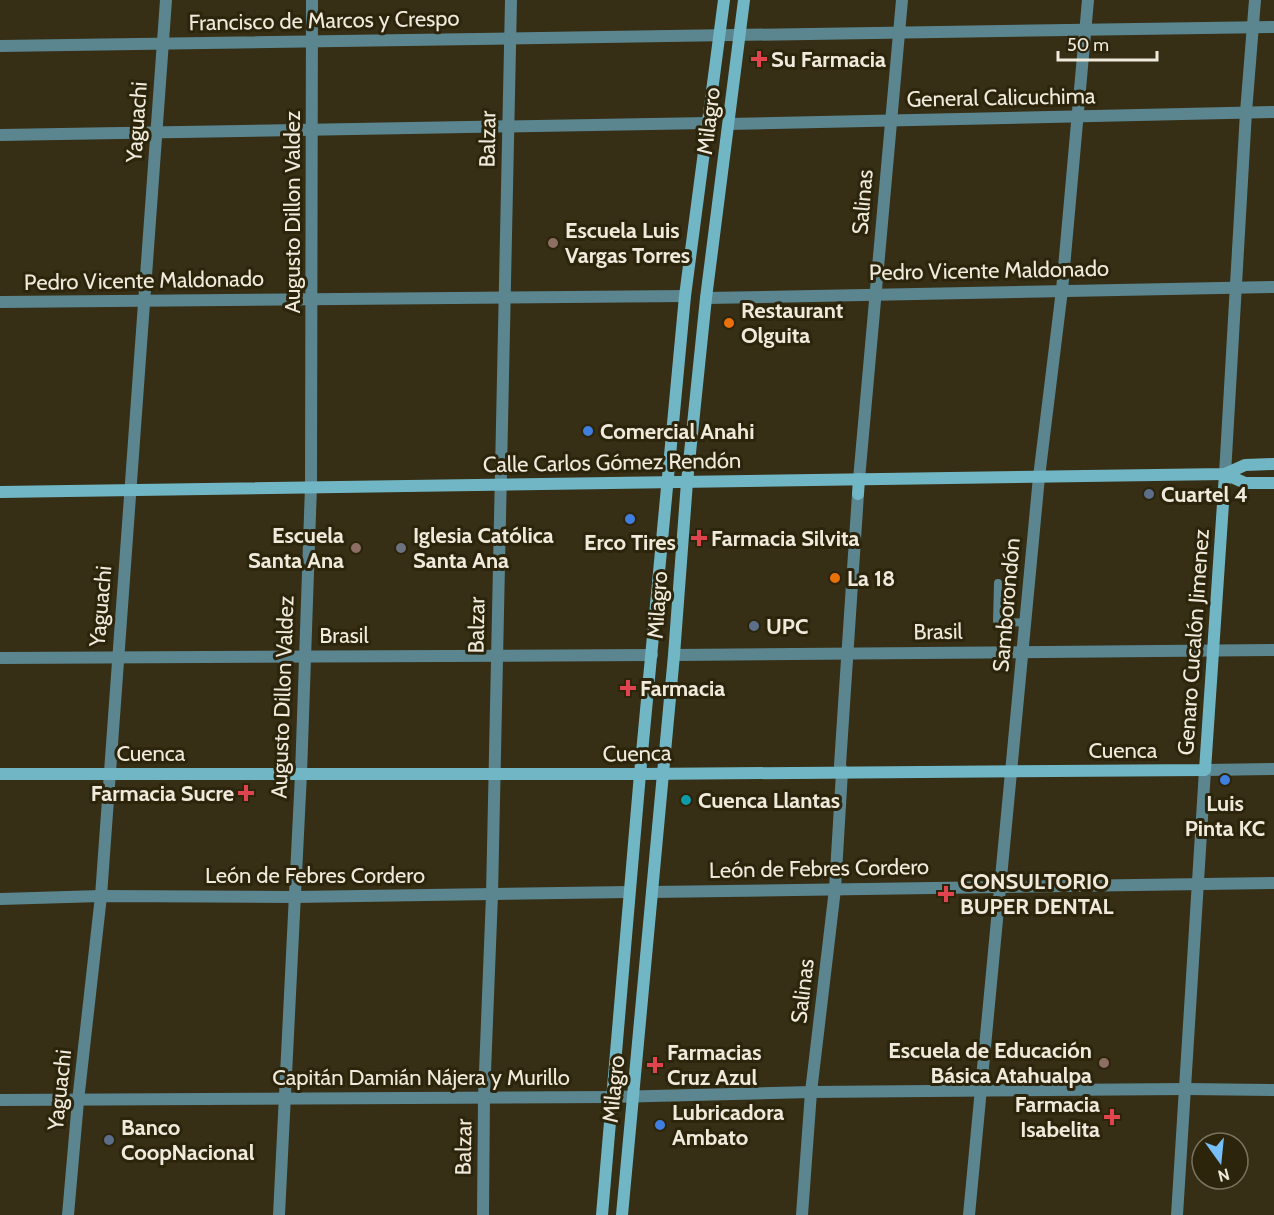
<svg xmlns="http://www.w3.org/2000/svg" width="1274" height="1215" font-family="Cabin,sans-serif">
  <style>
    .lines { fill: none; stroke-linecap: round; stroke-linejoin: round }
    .lane { stroke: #5b858f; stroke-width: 8 }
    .street { stroke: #5b858f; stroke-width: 12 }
    .secondary { stroke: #71b6c5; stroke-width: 12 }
    .health-dot { fill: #e0444e; stroke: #2c240b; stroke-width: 2 }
    .education-dot { fill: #8d6e63; stroke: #2c240b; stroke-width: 2 }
    .food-dot { fill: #e8710a; stroke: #2c240b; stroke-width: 2 }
    .shop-dot { fill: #3f7fe0; stroke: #2c240b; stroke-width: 2 }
    .service-dot { fill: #5c6f8a; stroke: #2c240b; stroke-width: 2 }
    .worship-dot { fill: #6b7280; stroke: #2c240b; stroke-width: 2 }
    .culture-dot { fill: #0f9aa8; stroke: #2c240b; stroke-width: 2 }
    .labels { text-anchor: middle; stroke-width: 6; stroke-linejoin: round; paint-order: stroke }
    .street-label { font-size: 22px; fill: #efeadb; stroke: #2c240b }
    .poi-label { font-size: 22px; font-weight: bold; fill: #efeadb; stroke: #2c240b; text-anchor: start }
  </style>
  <rect width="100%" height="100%" fill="#362e15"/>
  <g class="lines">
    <polyline class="lane" points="998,583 997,621 1002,623 1025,622"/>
    <g class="street">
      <polyline points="0,46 1274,27"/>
      <polyline points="729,124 1274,112"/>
      <polyline points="0,135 708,123"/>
      <polyline points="706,298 1274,287"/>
      <polyline points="0,302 685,296"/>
      <polyline points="1225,474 1246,112 1255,0"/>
      <polyline points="859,479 902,0"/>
      <polyline points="674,655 1274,650"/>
      <polyline points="0,658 652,655"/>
      <polyline points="652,892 1274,883"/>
      <polyline points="0,899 101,896 294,897 629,892"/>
      <polyline points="0,1100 612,1097 811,1092 1186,1089 1274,1090"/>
      <polyline points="68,1215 78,1101 101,896 166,0"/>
      <polyline points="279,1215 301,774 311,486 312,0"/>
      <polyline points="483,1215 484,1097 492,895 511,0"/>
      <polyline points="802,1215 811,1092 835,889 842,772 840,765 858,494"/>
      <polyline points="969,1215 1039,477 1062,290 1088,0"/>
      <polyline points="1177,1215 1205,770 1274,769"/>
    </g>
    <g class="secondary">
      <polyline points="1225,474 1245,483 1274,483"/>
      <polyline points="0,492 1225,474 1245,465 1274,464"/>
      <polyline points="858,494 859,479"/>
      <polyline points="0,774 640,774 1205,770 1225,474"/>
      <polyline points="602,1215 640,774 685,296 724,0"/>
      <polyline points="622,1215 674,655 687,482 706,298 744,0"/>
    </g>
  </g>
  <g class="health-dot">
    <path d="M756 50h6v6h6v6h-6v6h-6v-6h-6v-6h6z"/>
    <path d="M696 529h6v6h6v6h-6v6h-6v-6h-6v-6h6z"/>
    <path d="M625 679h6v6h6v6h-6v6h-6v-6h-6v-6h6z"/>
    <path d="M243 784h6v6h6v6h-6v6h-6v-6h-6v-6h6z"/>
    <path d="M943 885h6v6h6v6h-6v6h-6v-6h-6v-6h6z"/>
    <path d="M652 1056h6v6h6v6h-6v6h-6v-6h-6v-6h6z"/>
    <path d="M1109 1108h6v6h6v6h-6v6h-6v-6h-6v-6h6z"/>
  </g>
  <g class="education-dot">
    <circle cx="553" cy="243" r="6"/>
    <circle cx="356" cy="548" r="6"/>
    <circle cx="1104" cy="1063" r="6"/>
  </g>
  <g class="food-dot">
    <circle cx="729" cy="323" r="6"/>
    <circle cx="835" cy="578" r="6"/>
  </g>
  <g class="shop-dot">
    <circle cx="588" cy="431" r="6"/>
    <circle cx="630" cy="519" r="6"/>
    <circle cx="1225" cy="780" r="6"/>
    <circle cx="660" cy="1125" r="6"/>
  </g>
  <g class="service-dot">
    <circle cx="1149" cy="494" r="6"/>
    <circle cx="754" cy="626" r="6"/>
    <circle cx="109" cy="1140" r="6"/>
  </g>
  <circle class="worship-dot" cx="401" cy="548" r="6"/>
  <circle class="culture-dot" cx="686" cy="800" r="6"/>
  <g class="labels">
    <g class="street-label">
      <text transform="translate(324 20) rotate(-1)" y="8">Francisco de Marcos y Crespo</text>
      <text transform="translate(1001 97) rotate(-1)" y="8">General Calicuchima</text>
      <text transform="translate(708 121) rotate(-83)" y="8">Milagro</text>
      <text transform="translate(136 122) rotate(-86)" y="8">Yaguachi</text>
      <text transform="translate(487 139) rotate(-89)" y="8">Balzar</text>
      <text transform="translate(862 202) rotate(-85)" y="8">Salinas</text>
      <text transform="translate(292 212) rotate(-90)" y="8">Augusto Dillon Valdez</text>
      <text transform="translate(989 270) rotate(-1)" y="8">Pedro Vicente Maldonado</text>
      <text transform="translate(144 280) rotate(-1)" y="8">Pedro Vicente Maldonado</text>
      <text transform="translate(612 462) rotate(-1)" y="8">Calle Carlos Gómez Rendón</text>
      <text transform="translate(657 605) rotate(-86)" y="8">Milagro</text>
      <text transform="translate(1006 605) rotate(-85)" y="8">Samborondón</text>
      <text transform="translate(100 606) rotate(-85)" y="8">Yaguachi</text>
      <text transform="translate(476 625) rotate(-89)" y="8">Balzar</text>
      <text transform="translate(938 631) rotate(-1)" y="8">Brasil</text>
      <text x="344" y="643">Brasil</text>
      <text transform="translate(1193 642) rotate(-86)" y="8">Genaro Cucalón Jimenez</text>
      <text transform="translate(282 697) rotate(-88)" y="8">Augusto Dillon Valdez</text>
      <text x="1123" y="758">Cuenca</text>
      <text x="151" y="761">Cuenca</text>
      <text transform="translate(637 753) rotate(-1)" y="8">Cuenca</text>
      <text transform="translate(819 868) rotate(-1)" y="8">León de Febres Cordero</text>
      <text x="315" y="883">León de Febres Cordero</text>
      <text transform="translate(802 991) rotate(-83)" y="8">Salinas</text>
      <text x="421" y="1085">Capitán Damián Nájera y Murillo</text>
      <text transform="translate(613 1089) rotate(-84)" y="8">Milagro</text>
      <text transform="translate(59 1090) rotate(-84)" y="8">Yaguachi</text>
      <text transform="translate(463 1147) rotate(-89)" y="8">Balzar</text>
    </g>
    <g class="poi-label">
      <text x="771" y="67">Su Farmacia</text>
      <text x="565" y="238">Escuela Luis<tspan x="565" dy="25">Vargas Torres</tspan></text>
      <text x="741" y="318">Restaurant<tspan x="741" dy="25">Olguita</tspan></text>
      <text x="600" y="439">Comercial Anahi</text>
      <text x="1161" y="502">Cuartel 4</text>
      <text x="344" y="543" text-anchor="end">Escuela<tspan x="344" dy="25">Santa Ana</tspan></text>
      <text x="413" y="543">Iglesia Católica<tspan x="413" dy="25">Santa Ana</tspan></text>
      <text x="711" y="546">Farmacia Silvita</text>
      <text x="630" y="550" text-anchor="middle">Erco Tires</text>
      <text x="847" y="586">La 18</text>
      <text x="766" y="634">UPC</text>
      <text x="640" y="696">Farmacia</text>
      <text x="234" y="801" text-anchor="end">Farmacia Sucre</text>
      <text x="698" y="808">Cuenca Llantas</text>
      <text x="1225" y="811" text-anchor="middle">Luis<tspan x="1225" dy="25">Pinta KC</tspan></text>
      <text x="960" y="889">CONSULTORIO<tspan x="960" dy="25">BUPER DENTAL</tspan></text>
      <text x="1092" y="1058" text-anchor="end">Escuela de Educación<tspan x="1092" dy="25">Básica Atahualpa</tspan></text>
      <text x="667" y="1060">Farmacias<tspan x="667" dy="25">Cruz Azul</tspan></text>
      <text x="1100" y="1112" text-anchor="end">Farmacia<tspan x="1100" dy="25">Isabelita</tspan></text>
      <text x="672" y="1120">Lubricadora<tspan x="672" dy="25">Ambato</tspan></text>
      <text x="121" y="1135">Banco<tspan x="121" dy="25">CoopNacional</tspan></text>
    </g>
  </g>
  <g transform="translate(1220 1161) rotate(165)"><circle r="28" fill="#2c240b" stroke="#7a735e" stroke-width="1.5"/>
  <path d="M0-4.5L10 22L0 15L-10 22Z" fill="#77bff7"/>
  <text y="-9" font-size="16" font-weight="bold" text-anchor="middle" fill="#efeadb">N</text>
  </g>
  <path d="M1058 51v9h99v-9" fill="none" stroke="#efeadb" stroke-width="3"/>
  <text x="1067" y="51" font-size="18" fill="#efeadb" stroke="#2c240b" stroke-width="4.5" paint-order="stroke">50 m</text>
</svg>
